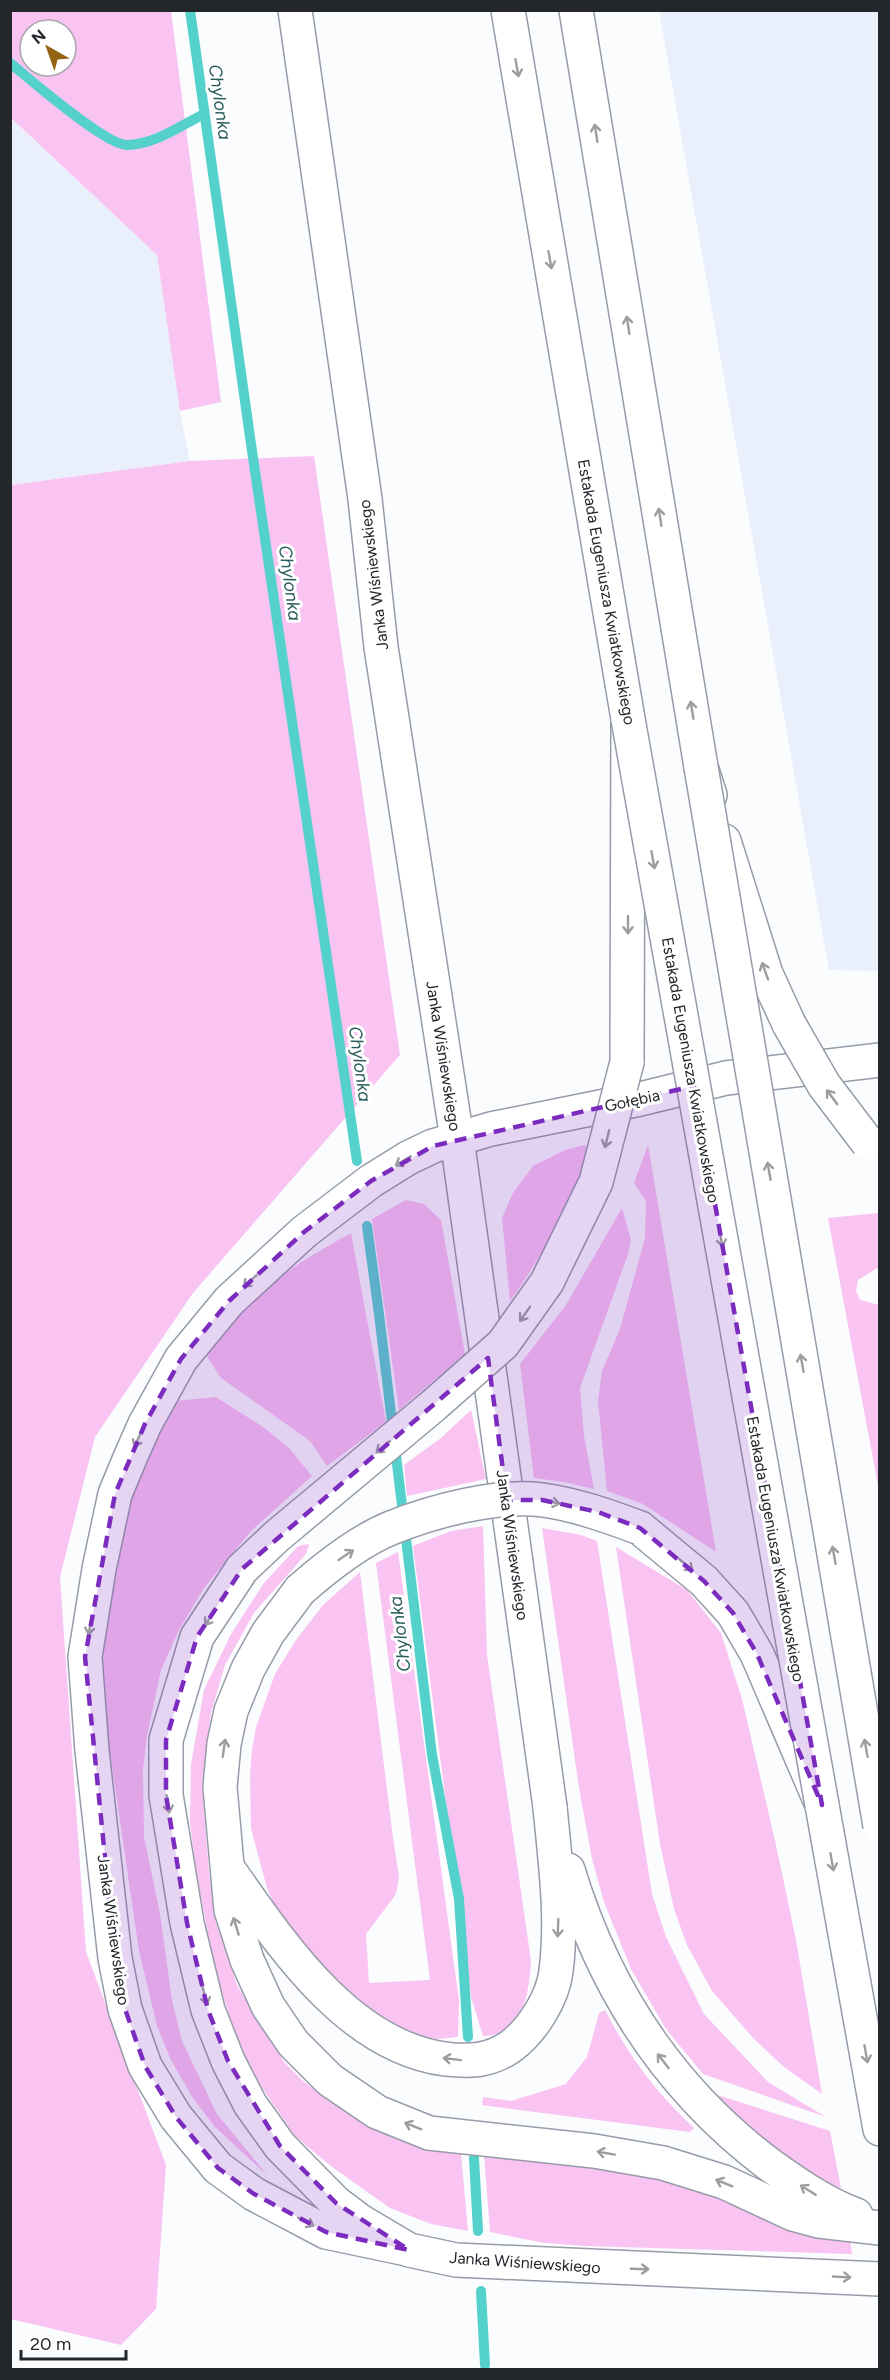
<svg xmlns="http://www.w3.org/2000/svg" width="890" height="2380" font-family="Figtree,sans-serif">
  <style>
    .built { fill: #e9f0fc }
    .green { fill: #f9c3f2; fill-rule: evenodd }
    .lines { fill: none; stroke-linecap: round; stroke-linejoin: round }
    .stream { stroke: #55d1cc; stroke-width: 10 }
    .minor-casing { stroke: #959ca8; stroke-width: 36 }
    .highway-casing { stroke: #959ca8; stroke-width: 36 }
    .minor { stroke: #fff; stroke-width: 33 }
    .highway { stroke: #fff; stroke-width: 33 }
    .highway-bridge-casing { stroke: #959ca8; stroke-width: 36; stroke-linecap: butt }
    .highway-bridge { stroke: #fff; stroke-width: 33 }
    .oneway { stroke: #9c9da0 }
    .marked { fill: #7b2cbf; fill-opacity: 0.2; stroke: #7b2cbf; stroke-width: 4.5; stroke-dasharray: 12 8; stroke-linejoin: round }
    .labels { text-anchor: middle; stroke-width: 6; stroke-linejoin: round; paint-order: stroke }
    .street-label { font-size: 16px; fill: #23262b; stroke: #fff }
    .water-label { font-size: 18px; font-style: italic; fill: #295d5b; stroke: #fff }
  </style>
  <rect width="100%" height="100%" fill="#fafcfe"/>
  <g class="built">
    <polygon points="659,11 879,11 879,971 829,970"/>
    <polygon points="10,118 157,255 182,423 190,461 11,485"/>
  </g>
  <g class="green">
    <path d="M10,11H171L221,402L180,411L157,255L11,118ZM30,30H66V66H30Z"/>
    <polygon points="314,456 400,1055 193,1293 95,1437 60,1577 86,1952 166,2165 156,2309 121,2345 11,2319 11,485 190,461"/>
    <path d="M585,1145L590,1156C567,1207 543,1256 510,1301L502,1218L513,1193L533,1166L565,1150Z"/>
    <polygon points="648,1145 716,1552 643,1504 607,1491 598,1401 602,1371 620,1329 645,1238 646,1201 634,1183"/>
    <polygon points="406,1200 424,1204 441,1220 465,1354 399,1410 372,1219"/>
    <polygon points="622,1208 631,1240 628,1254 580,1388 584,1436 594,1489 564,1482 534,1478 520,1364 566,1305"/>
    <polygon points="879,1213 879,1267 858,1280 856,1291 860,1300 879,1305 879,1491 828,1218"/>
    <path d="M351,1233L386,1422L327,1466L310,1441L221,1378L207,1357C235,1301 298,1262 351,1233Z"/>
    <polygon points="216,1397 266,1429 290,1449 312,1476 251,1531 204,1588 179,1630 161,1670 147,1736 143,1770 144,1837 160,1914 172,2000 182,2041 217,2114 268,2176 215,2127 192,2097 170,2058 157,2026 139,1951 107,1732 103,1664 107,1588 127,1497 175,1401"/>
    <polygon points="471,1410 486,1479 407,1496 404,1465 441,1438"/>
    <path d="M483,1526L487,1655L531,1961C529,1993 524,2035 483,2036L471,1997L413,1546L451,1531Z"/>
    <polygon points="542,1528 581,1535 597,1541 652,1894 666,1937 704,2014 768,2082 826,2117 703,2074 666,2029 631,1969 604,1902 592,1859 579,1788"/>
    <polygon points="309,1544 306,1554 254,1613 225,1665 211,1713 202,1785 209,1873 216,1923 237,1985 284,2062 304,2082 342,2109 416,2145 461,2154 468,2231 431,2224 390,2208 332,2167 295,2136 254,2076 239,2045 216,1974 196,1872 190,1823 191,1764 204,1690 231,1634 264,1583 298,1546"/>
    <polygon points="616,1547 687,1590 721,1633 742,1699 776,1845 796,1940 822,2094 784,2067 754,2039 712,1991 687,1945 674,1909 660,1844"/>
    <polygon points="398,1552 459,2001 458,2037 437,2039 410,2034 385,2020 336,1987 280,1918 267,1888 251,1829 250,1774 252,1750 256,1727 275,1674 296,1640 323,1605 360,1572 393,1838 399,1877 396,1894 366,1934 369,1983 430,1980 376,1563"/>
    <path d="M605,2010C630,2058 655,2091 694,2128L690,2132L482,2105L483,2097L511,2101L566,2084L587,2057L599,2013Z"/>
    <polygon points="702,2090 830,2131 841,2188 799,2173"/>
    <polygon points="484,2154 648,2169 850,2238 852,2254 585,2246 544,2243 490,2232"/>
  </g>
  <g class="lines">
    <g class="stream">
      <polyline points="190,10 251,444 357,1161"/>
      <path d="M10,63C31,80 105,145 127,145C154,145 182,125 204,114"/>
      <polyline points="367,1226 379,1314 432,1755 459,1899 468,2037"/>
      <polyline points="474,2158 478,2231"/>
      <polyline points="481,2291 485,2365"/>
    </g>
    <defs>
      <g id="minor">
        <polyline points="295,10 365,499 381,647 457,1139 550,1807"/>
        <polyline points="402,2248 326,2232 254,2194 218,2168 176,2117 145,2066 125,2009 115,1958 92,1751 85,1657 99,1569 115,1494 130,1458 145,1424 181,1359 229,1301 304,1232 371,1181 408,1158 433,1146 491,1129 640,1099 726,1078 880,1060"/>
      </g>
      <g id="highway">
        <polyline points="508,10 628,719 627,1062"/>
        <polyline points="576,10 701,767 710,795"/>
        <polyline points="724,841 766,974 789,1024"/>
        <polyline points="640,1528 704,1581 733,1613 757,1654 822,1805 880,2129"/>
        <polyline points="242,1569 197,1637 166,1740 166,1795 187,1923 208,2010 228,2061 250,2104 280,2146 336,2203 360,2221 409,2250 456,2260 880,2279"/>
        <polyline points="300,1590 268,1633 248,1669 231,1711 224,1744 220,1787 231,1910 247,1960 268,2006 293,2043 330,2080 377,2112 429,2133 594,2151 663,2163 724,2182 793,2214 819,2221 880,2228"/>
        <path d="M229,1870C281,1944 348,2046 445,2059C470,2062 489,2061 510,2047C532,2031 553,1998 556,1971C563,1917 555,1861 550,1807"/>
        <path d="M568,1870C604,1989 670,2090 770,2165C797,2184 825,2204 856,2215"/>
      </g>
    </defs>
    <use href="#minor" class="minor-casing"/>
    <use href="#highway" class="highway-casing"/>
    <use href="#minor" class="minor"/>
    <use href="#highway" class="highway"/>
    <defs>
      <g id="highway-bridge">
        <polyline points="628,719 822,1805"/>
        <polyline points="701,767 880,1826"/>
        <polyline points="789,1024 824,1085 868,1143"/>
        <polyline points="242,1569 277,1536 434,1405 503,1344 547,1282 596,1182 627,1062"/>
        <path d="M300,1590C325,1568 359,1541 391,1528C433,1511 497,1494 543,1500C577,1505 608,1516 640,1528"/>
      </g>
    </defs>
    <use href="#highway-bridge" class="highway-bridge-casing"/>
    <use href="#highway-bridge" class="highway-bridge"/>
  </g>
  <defs><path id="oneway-shaft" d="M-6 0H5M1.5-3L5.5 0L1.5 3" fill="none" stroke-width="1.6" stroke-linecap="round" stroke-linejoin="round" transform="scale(1.5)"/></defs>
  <g class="oneway">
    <use href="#oneway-shaft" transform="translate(517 68) rotate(80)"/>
    <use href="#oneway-shaft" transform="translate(596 133) rotate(-99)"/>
    <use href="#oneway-shaft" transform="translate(550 260) rotate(80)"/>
    <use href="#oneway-shaft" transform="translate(628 325) rotate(-99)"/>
    <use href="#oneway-shaft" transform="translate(660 517) rotate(-99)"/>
    <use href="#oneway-shaft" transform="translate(692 710) rotate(-99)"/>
    <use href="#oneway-shaft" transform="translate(653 860) rotate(80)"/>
    <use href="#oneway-shaft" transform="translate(628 925) rotate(90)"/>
    <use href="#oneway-shaft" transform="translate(765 971) rotate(-110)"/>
    <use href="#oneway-shaft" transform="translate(832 1097) rotate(-126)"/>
    <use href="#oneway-shaft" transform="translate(607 1139) rotate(104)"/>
    <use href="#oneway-shaft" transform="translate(403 1161) rotate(149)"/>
    <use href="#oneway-shaft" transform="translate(769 1171) rotate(-100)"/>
    <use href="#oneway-shaft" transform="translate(721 1238) rotate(80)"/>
    <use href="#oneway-shaft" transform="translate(250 1281) rotate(137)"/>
    <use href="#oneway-shaft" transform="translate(525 1314) rotate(125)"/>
    <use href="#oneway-shaft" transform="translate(802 1363) rotate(-100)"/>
    <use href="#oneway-shaft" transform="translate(138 1439) rotate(115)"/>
    <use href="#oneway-shaft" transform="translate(383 1447) rotate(140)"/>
    <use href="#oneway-shaft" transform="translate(551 1502) rotate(11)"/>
    <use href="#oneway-shaft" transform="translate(346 1555) rotate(-34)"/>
    <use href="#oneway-shaft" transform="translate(834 1555) rotate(-100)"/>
    <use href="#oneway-shaft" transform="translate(686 1565) rotate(41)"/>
    <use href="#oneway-shaft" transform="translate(210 1618) rotate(124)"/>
    <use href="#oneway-shaft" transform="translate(90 1626) rotate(99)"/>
    <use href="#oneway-shaft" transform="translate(224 1748) rotate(-82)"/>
    <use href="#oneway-shaft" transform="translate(866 1748) rotate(-100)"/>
    <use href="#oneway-shaft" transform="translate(168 1804) rotate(81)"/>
    <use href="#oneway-shaft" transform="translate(832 1862) rotate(80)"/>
    <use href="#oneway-shaft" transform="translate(236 1926) rotate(-107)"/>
    <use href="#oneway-shaft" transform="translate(558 1928) rotate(92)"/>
    <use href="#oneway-shaft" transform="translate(205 1996) rotate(76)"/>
    <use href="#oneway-shaft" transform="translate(866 2054) rotate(80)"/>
    <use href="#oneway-shaft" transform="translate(452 2059) rotate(-173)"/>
    <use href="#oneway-shaft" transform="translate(663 2061) rotate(-128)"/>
    <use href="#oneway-shaft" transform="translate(413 2126) rotate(-158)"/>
    <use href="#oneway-shaft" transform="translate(606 2153) rotate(-170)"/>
    <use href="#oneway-shaft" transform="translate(724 2183) rotate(-158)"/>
    <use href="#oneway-shaft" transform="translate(808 2190) rotate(-148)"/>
    <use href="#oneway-shaft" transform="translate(306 2222) rotate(28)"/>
    <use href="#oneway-shaft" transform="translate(640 2269) rotate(2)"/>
    <use href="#oneway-shaft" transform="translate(842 2277) rotate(3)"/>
  </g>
  <path class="marked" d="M694,1086L822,1805L757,1654L733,1613L704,1581L640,1528L598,1512L542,1500H507L488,1358L242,1569L197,1637L166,1740V1795L187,1923L208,2010L228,2061L280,2146L336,2203L409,2250L326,2232L254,2194L218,2168L176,2117L145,2066L125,2009L115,1958L85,1657L115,1494L145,1424L181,1359L229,1301L304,1232L371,1181L433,1146Z"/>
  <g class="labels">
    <g class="street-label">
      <text transform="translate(373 575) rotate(-97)" y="6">Janka Wiśniewskiego</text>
      <text transform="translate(607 592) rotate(80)" y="6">Estakada Eugeniusza Kwiatkowskiego</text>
      <text transform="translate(444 1056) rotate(81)" y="6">Janka Wiśniewskiego</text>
      <text transform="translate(691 1070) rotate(80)" y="6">Estakada Eugeniusza Kwiatkowskiego</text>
      <text transform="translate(632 1100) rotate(-12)" y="6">Gołębia</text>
      <text transform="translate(513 1545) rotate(82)" y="6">Janka Wiśniewskiego</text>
      <text transform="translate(776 1549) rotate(80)" y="6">Estakada Eugeniusza Kwiatkowskiego</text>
      <text transform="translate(114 1930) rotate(82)" y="6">Janka Wiśniewskiego</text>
      <text transform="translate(525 2262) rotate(4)" y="6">Janka Wiśniewskiego</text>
    </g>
    <g class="water-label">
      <text transform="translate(220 102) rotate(82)" y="6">Chylonka</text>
      <text transform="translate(290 583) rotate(82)" y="6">Chylonka</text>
      <text transform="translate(360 1064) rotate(82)" y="6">Chylonka</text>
      <text transform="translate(400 1634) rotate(-97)" y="6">Chylonka</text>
    </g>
  </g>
  <rect width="890" height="2380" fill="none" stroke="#23262b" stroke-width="24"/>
  <g transform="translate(48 48) rotate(320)"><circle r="28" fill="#ffffff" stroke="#a7a8aa" stroke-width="1.5"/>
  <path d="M0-4.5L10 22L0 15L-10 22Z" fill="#936412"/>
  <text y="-9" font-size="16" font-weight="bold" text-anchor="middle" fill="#23262b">N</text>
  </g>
  <path d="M21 2350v9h105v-9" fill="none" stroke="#23262b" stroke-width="3"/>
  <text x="30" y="2350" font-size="18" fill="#23262b" stroke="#ffffff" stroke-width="4.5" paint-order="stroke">20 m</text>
</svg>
